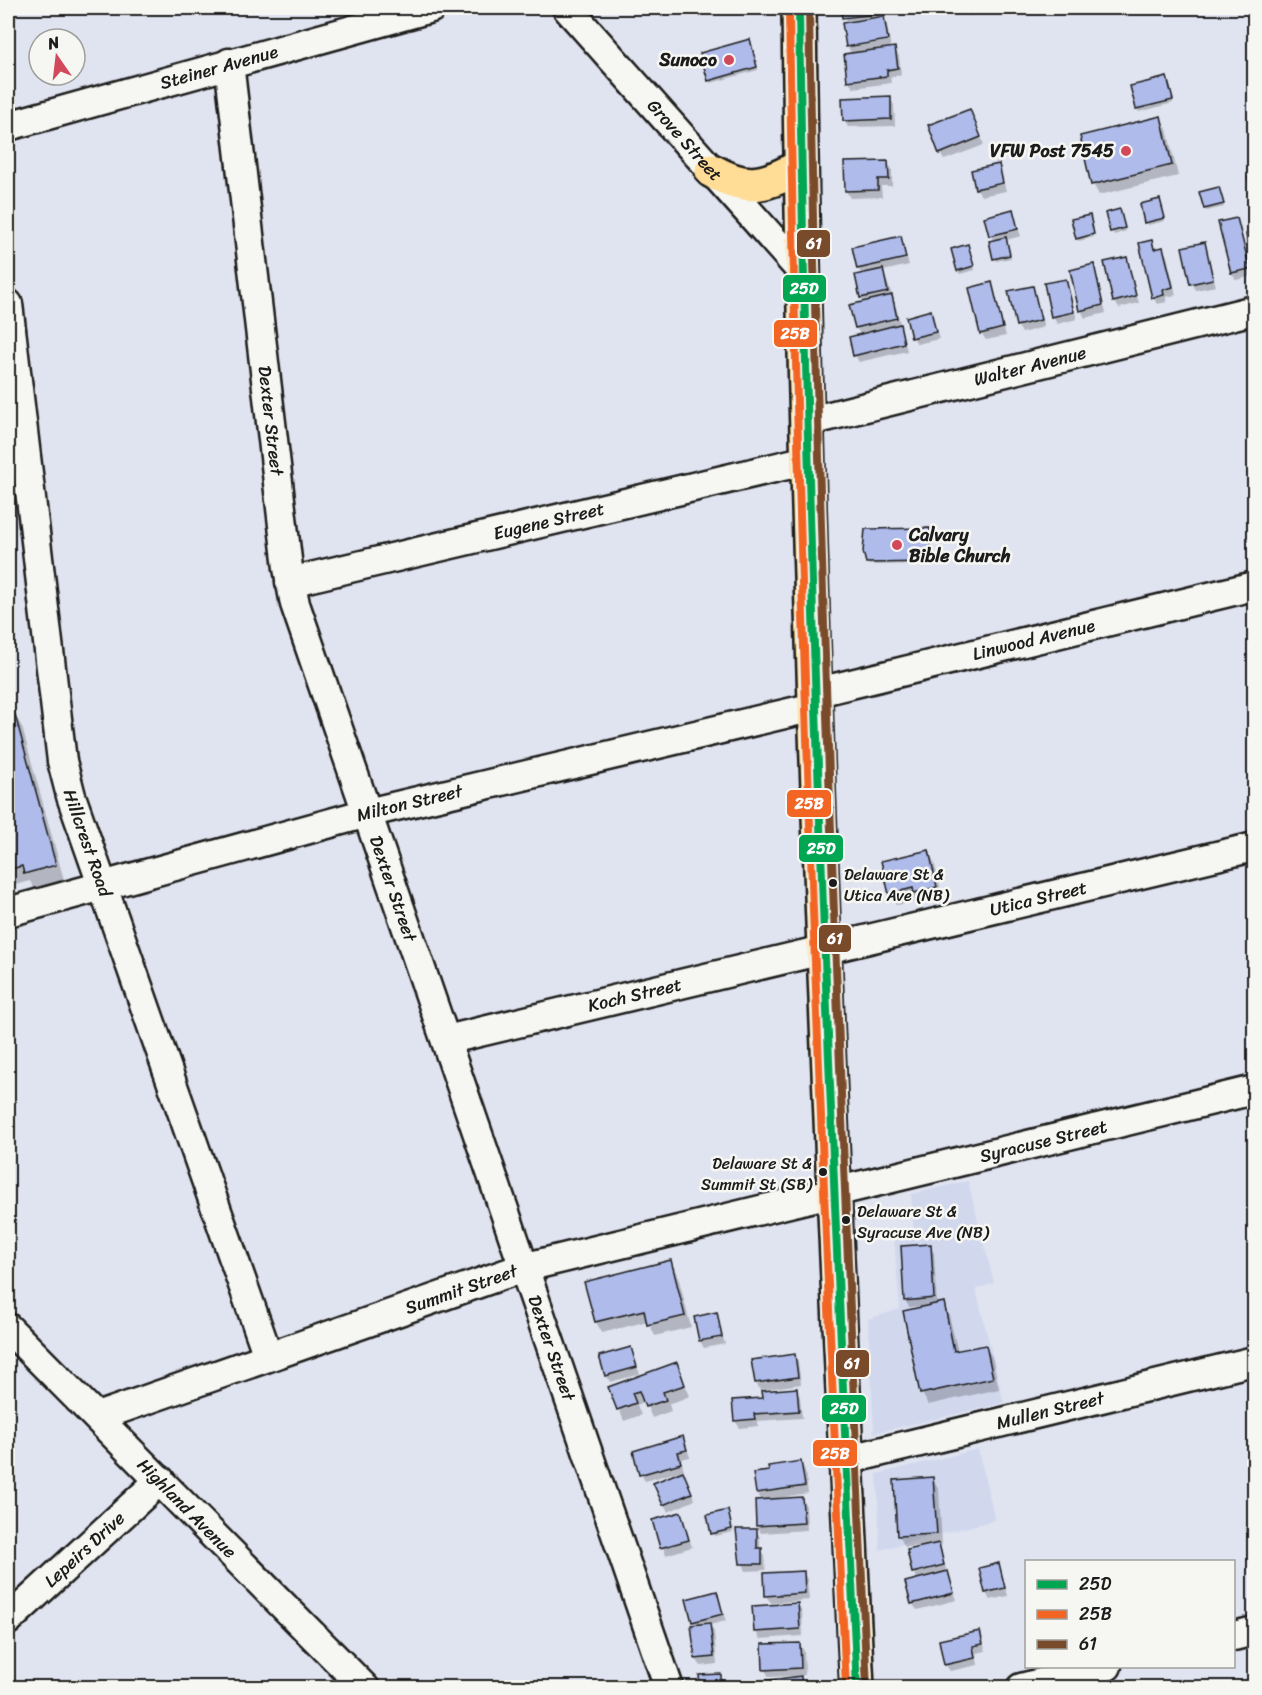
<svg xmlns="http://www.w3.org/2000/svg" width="1262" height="1695" font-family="Sriracha,sans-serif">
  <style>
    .built { fill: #d1d8ee }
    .shadow { fill: #0003 }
    .building { fill: #aebbeb; stroke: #1c1c1c; stroke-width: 1.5 }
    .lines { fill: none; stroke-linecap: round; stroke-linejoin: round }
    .minor-casing { stroke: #1c1c1c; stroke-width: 33 }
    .major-casing { stroke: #1c1c1c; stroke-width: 38 }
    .minor { stroke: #f6f6f2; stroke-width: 28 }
    .major { stroke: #ffdd96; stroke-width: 33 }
    .bus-1-casing { stroke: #f6f6f2; stroke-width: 12 }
    .bus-2-casing { stroke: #f6f6f2; stroke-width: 12 }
    .bus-3-casing { stroke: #f6f6f2; stroke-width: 12 }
    .bus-1 { stroke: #00a651; stroke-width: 8 }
    .bus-2 { stroke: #f26522; stroke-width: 8 }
    .bus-3 { stroke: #7a4b2a; stroke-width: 8 }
    .poi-dot { fill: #d1495b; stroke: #f6f6f2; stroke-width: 2 }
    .bus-dot { fill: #1c1c1c; stroke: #f6f6f2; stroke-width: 2 }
    .labels { text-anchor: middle; stroke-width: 5; stroke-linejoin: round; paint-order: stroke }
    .bus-label { font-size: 16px; fill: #1c1c1c; stroke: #f6f6f2; text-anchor: start }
    .poi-label { font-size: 18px; font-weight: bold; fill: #1c1c1c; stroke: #f6f6f2; text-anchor: end }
    .street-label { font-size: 18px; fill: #1c1c1c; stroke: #f6f6f2 }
    .line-badge { stroke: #f6f6f2; stroke-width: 2 }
    .badge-label { font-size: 16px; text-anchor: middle; font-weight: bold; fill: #fff }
  </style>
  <rect width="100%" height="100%" fill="#e0e4f0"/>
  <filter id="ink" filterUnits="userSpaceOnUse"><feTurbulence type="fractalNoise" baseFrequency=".0167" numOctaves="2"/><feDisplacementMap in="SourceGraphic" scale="12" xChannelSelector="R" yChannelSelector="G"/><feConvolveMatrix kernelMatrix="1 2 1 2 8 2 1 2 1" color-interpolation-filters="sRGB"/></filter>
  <g filter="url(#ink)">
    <g class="built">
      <polygon points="968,1181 994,1283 976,1289 1004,1403 874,1433 868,1319 900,1309 894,1240 914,1236 911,1194"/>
      <polygon points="978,1449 995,1520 880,1550 877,1474"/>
    </g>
    <g class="shadow">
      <polygon points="842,8 878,8 880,18 883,18 887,25 891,49 894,48 899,56 901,75 890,77 891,83 853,88 849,81 852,54 847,46 847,23"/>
      <polygon points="966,8 986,8 987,12 968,16"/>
      <polygon points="751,44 758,70 711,83 709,80"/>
      <polygon points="1168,82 1173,103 1139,112 1137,109"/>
      <polygon points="890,98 894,105 895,126 848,127 844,120"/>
      <polygon points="973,118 984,145 944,160 940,153"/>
      <polygon points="1160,118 1167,129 1178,176 1099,195 1093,184"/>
      <polygon points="887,162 892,169 892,186 881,186 882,197 850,198 846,191"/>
      <polygon points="999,166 1006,191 981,196 977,188"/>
      <polygon points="1219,188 1224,207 1207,211 1205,208"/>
      <polygon points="1161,204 1165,221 1148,225 1146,222"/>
      <polygon points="1012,211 1021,236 1006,240 1011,258 996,261 994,242 991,235"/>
      <polygon points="1120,211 1126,231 1114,235 1107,214"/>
      <polygon points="1237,219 1253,276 1236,280 1232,273"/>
      <polygon points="1091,220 1094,237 1079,241 1077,238"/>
      <polygon points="900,237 909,265 883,271 895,303 907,351 859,362 855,355 861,335 856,328 864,303 861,297 862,275 858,268"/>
      <polygon points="1151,242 1155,249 1163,249 1167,256 1176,295 1166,297 1167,302 1157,304 1153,297"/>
      <polygon points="1204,243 1216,286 1196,290 1192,283"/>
      <polygon points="968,246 975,270 960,274 958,271"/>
      <polygon points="1126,258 1139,303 1119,308 1114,301"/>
      <polygon points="1093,266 1106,313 1085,318 1081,310"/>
      <polygon points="1066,280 1077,319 1057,324 1053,316"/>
      <polygon points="991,284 1006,336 986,340 981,333"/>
      <polygon points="1032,287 1044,327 1022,333 1018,326"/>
      <polygon points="930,312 939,339 917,344 913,337"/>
      <polygon points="929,530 931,564 869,565 867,562"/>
      <polygon points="13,712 22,727 64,880 34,889 30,881 8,887 8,714"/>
      <polygon points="928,851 934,862 943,898 896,905 890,894"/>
      <polygon points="930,1246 934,1253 937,1305 943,1304 949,1315 958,1352 985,1346 992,1357 999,1389 928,1405 922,1393 924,1306 909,1307 905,1300"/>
      <polygon points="670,1261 677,1272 691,1327 655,1336 648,1321 602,1333 596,1322"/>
      <polygon points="716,1314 725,1344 704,1348 700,1341"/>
      <polygon points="630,1349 640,1374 610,1382 606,1375"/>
      <polygon points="794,1355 798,1362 801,1384 760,1390 756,1383"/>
      <polygon points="676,1364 690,1396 669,1404 671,1411 652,1418 645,1402 637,1405 641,1415 624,1421 610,1388"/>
      <polygon points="796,1390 800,1397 802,1418 757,1421 758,1426 740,1428 735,1421 763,1399"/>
      <polygon points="683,1438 690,1457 681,1459 684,1470 682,1471 695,1500 668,1512 655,1484 677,1472 645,1481 641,1474"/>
      <polygon points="801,1463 805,1470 808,1493 778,1498 778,1500 802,1499 806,1506 807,1530 761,1533 757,1525 762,1501 757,1493 755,1474"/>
      <polygon points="933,1479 939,1490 942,1545 938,1545 957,1600 917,1610 912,1603 918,1580 913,1572 927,1546 905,1547 899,1536"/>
      <polygon points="728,1512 733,1532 715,1536 713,1533"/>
      <polygon points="681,1513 692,1547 666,1555 654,1521"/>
      <polygon points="756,1530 760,1537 760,1549 765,1556 766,1570 746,1571 738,1550 738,1531"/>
      <polygon points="999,1565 1008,1596 990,1600 986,1593"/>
      <polygon points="803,1572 807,1579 809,1600 771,1603 766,1596"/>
      <polygon points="716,1593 726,1621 710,1625 714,1632 717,1664 701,1666 696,1659 696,1626 693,1621"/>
      <polygon points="798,1604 802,1611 803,1636 760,1639 756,1632"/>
      <polygon points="979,1633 986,1651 976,1653 978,1665 950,1671 945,1664"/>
      <polygon points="800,1644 804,1651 805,1675 799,1676 804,1688 765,1688 794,1678 794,1676 769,1677 765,1670 764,1646"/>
    </g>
    <g class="building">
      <polygon points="841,8 876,8 877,14 842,18"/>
      <polygon points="964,8 986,8 986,9 965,13"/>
      <polygon points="884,16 888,40 846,47 842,23"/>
      <polygon points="750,39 757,67 708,81 700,53"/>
      <polygon points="895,47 898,68 887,70 887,76 847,81 844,54"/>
      <polygon points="1167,77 1173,100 1136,109 1130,86"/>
      <polygon points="891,96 891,119 843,121 842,98"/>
      <polygon points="970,109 981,137 939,154 928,125"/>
      <polygon points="1161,116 1172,165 1091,185 1080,136"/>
      <polygon points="888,161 889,179 878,179 878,190 845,191 844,162"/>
      <polygon points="999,164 1003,183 975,189 971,170"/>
      <polygon points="1254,176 1254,193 1252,193 1248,178"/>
      <polygon points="1219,187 1224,204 1204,209 1199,192"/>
      <polygon points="1160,199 1165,218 1144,223 1140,204"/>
      <polygon points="1013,209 1018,229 989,236 984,217"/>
      <polygon points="1120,209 1125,228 1110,232 1105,213"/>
      <polygon points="1090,215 1094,234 1076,239 1071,219"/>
      <polygon points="1237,218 1250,269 1231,273 1218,222"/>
      <polygon points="1254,232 1254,267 1253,267 1246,234"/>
      <polygon points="901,236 906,258 857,269 852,247"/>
      <polygon points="1006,237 1010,255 993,259 989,241"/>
      <polygon points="1152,240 1154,249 1163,247 1173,287 1163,290 1164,295 1152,298 1139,243"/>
      <polygon points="1205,242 1213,279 1190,284 1182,247"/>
      <polygon points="968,244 974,266 957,271 951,249"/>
      <polygon points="1127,257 1136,296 1113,302 1104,262"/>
      <polygon points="1094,264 1103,305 1079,311 1070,270"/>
      <polygon points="883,269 888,292 860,298 855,275"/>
      <polygon points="1066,279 1074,312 1051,317 1044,283"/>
      <polygon points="992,282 1003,328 980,334 969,288"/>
      <polygon points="1033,286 1041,320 1016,326 1008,291"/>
      <polygon points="892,295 897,318 855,328 849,305"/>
      <polygon points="931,310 936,332 911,338 906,317"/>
      <polygon points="900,324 904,343 853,356 849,337"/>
      <polygon points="930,528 930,562 866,563 863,552 865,529"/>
      <polygon points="14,711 56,865 24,874 22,866 8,870 8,712"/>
      <polygon points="929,850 937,887 914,893 913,888 889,894 881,861"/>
      <polygon points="931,1244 934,1298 904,1301 901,1246"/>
      <polygon points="671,1260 685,1316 647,1325 644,1310 595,1322 584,1282"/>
      <polygon points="944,1302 954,1351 986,1345 993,1378 920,1394 903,1311"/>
      <polygon points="717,1312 722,1337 699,1341 694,1317"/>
      <polygon points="631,1347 637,1367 605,1376 599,1356"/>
      <polygon points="795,1354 798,1377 755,1383 751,1360"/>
      <polygon points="677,1362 685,1385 663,1392 666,1400 645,1407 639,1391 632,1393 636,1403 617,1410 608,1387"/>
      <polygon points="797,1388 799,1411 754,1414 755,1419 734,1421 732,1400 762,1398 761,1391"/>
      <polygon points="683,1436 687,1450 678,1452 681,1463 639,1475 633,1451"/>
      <polygon points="801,1461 805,1486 756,1493 753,1473 769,1471 768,1466"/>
      <polygon points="683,1471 692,1493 663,1505 653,1483"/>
      <polygon points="933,1477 937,1534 897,1536 894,1480"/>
      <polygon points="802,1497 804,1523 756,1526 755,1500"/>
      <polygon points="728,1510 732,1529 711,1534 707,1515"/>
      <polygon points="681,1512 689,1540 660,1548 652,1520"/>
      <polygon points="736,1529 757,1529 757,1548 762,1548 762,1564 740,1564"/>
      <polygon points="939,1543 944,1565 912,1573 907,1550"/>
      <polygon points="999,1563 1005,1588 985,1593 979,1568"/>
      <polygon points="804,1571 805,1593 765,1596 764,1573"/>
      <polygon points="948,1571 954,1593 911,1604 905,1582"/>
      <polygon points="717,1591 723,1614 692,1622 686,1599"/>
      <polygon points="798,1603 800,1629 754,1632 752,1606"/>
      <polygon points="710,1623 714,1657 695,1659 691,1625"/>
      <polygon points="980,1631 983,1644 973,1646 975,1658 944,1665 939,1640"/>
      <polygon points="800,1643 801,1668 763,1670 762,1644"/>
      <polygon points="721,1674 721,1688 700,1688 699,1675"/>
      <polygon points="801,1676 802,1688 763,1688 762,1681"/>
    </g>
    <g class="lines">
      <defs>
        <g id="minor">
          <path id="s1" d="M567,8L803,273"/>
          <path id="s2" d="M229,63L288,568L295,604L669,1688"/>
          <path id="s3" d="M8,126L431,8"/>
          <path id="s4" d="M8,304L62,761L71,796L268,1356"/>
          <path id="s5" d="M806,422L1254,310"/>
          <path id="s6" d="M290,582L808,460"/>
          <path id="s7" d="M814,693L1254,586"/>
          <path id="s8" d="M8,912L367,813L814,707"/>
          <path id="s9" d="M446,1040L1254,847"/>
          <path id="s10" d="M8,1328L365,1688"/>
          <path id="s11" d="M97,1417L522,1268L1254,1090"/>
          <path id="s12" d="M846,1460L1254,1361"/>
          <path id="s13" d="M8,1620L160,1480"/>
          <polyline points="1234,1636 1254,1631"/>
          <polyline points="1021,1688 1107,1666"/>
        </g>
        <g id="major">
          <path d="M799,8C805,568 830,1128 857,1688"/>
          <path d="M712,171C749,192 765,185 801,166"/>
        </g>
      </defs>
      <use href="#minor" class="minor-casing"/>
      <use href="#major" class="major-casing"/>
      <use href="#minor" class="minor"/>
      <use href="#major" class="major"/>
      <defs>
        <path id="bus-1" d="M799,8C807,568 830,1128 857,1688"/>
        <path id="bus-2" d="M789,8C797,568 820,1128 846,1688"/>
        <path id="bus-3" d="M809,8C818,568 841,1128 867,1688"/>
      </defs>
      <use href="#bus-1" class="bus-1-casing"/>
      <use href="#bus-2" class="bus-2-casing"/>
      <use href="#bus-3" class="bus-3-casing"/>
      <use href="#bus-1" class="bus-1"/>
      <use href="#bus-2" class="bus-2"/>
      <use href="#bus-3" class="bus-3"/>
    </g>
  </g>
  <g class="poi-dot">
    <circle cx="729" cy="60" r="6"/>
    <circle cx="1126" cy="151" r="6"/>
    <circle cx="897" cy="545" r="6"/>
  </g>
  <g class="bus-dot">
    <circle cx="833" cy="883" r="5"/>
    <circle cx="823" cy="1172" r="5"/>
    <circle cx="846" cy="1220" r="5"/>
  </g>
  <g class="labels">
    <g class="bus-label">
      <text x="844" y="880">Delaware St &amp;<tspan x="844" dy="21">Utica Ave (NB)</tspan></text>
      <text x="812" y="1169" text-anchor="end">Delaware St &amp;<tspan x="812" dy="21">Summit St (SB)</tspan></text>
      <text x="857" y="1217">Delaware St &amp;<tspan x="857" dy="21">Syracuse Ave (NB)</tspan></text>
    </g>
    <g class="poi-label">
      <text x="717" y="66">Sunoco</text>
      <text x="1114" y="157">VFW Post 7545</text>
      <text x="909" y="541" text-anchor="start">Calvary<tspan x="909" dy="21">Bible Church</tspan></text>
    </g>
    <g class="street-label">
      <text dy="6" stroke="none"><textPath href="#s3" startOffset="219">Steiner Avenue</textPath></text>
      <text dy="6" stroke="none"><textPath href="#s1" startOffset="177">Grove Street</textPath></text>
      <text dy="6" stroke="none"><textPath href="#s5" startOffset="231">Walter Avenue</textPath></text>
      <text dy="6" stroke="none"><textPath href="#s2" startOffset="360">Dexter Street</textPath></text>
      <text dy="6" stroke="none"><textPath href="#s6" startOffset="266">Eugene Street</textPath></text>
      <text dy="6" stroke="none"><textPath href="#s7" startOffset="226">Linwood Avenue</textPath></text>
      <text dy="6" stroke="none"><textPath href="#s8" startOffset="416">Milton Street</textPath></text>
      <text dy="6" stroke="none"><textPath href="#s4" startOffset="546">Hillcrest Road</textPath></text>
      <text dy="6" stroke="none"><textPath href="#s2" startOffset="846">Dexter Street</textPath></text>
      <text dy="6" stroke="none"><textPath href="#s9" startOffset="609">Utica Street</textPath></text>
      <text dy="6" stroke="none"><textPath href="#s9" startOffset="194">Koch Street</textPath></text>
      <text dy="6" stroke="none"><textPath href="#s11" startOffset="987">Syracuse Street</textPath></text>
      <text dy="6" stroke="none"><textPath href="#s11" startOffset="386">Summit Street</textPath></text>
      <text dy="6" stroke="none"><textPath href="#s2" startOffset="1332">Dexter Street</textPath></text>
      <text dy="6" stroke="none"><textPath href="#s12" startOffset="210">Mullen Street</textPath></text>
      <text dy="6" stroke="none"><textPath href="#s10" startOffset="254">Highland Avenue</textPath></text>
      <text dy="6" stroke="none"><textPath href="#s13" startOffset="104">Lepeirs Drive</textPath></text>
    </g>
  </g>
  <g class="line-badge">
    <rect x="796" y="229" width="35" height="29" rx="6" fill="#7a4b2a"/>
    <rect x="782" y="274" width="45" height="29" rx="6" fill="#00a651"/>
    <rect x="773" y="319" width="45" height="29" rx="6" fill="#f26522"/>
    <rect x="786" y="789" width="46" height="29" rx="6" fill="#f26522"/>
    <rect x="798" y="834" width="46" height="29" rx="6" fill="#00a651"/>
    <rect x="818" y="924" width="34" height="29" rx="6" fill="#7a4b2a"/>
    <rect x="835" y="1349" width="35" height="29" rx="6" fill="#7a4b2a"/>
    <rect x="821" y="1394" width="46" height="29" rx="6" fill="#00a651"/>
    <rect x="812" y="1439" width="46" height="28" rx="6" fill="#f26522"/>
  </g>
  <g class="badge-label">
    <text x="814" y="249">61</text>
    <text x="804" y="294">25D</text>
    <text x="795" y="339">25B</text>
    <text x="809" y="809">25B</text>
    <text x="821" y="854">25D</text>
    <text x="835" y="944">61</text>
    <text x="852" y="1369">61</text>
    <text x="844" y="1414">25D</text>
    <text x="835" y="1459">25B</text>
  </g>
  <rect width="1262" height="1695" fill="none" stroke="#f6f6f2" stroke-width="30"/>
  <rect x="15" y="15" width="1232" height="1665" fill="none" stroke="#1c1c1c" stroke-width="2" filter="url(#ink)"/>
  <rect x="1025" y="1560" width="210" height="108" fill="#f6f6f2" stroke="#9f9f9c" stroke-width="1.5"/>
  <rect x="1037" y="1580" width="30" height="9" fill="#00a651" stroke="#9f9f9c" stroke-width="1.5"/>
  <text x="1079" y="1590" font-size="18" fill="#1c1c1c">25D</text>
  <rect x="1037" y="1610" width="30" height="9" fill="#f26522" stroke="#9f9f9c" stroke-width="1.5"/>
  <text x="1079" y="1620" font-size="18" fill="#1c1c1c">25B</text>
  <rect x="1037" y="1640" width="30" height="9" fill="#7a4b2a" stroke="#9f9f9c" stroke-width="1.5"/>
  <text x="1079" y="1650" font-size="18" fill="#1c1c1c">61</text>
  <g transform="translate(57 57) rotate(346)"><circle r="28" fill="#f6f6f2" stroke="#9f9f9c" stroke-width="1.5"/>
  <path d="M0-4.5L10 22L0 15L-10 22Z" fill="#d1495b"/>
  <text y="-9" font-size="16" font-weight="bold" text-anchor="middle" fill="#1c1c1c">N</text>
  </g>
</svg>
